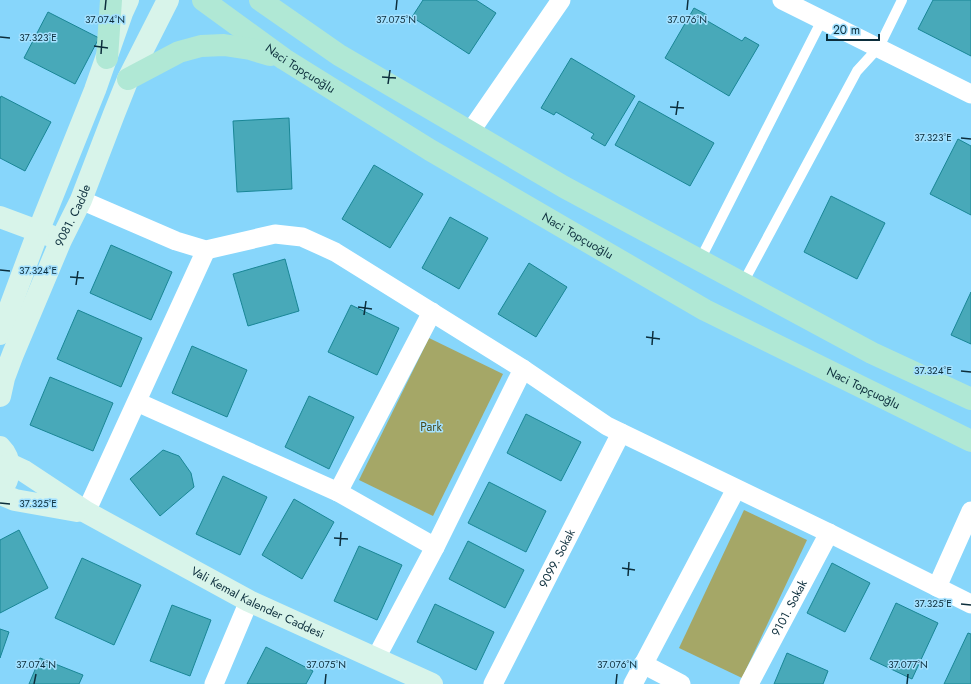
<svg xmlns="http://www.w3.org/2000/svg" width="971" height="684" font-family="Jost,sans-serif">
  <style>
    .green { fill: #a5a767 }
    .building { fill: #48a9b9; stroke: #198696 }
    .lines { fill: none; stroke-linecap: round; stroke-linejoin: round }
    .lane { stroke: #fff; stroke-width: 10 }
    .street { stroke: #fff; stroke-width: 19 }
    .secondary { stroke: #d8f4ea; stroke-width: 22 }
    .primary { stroke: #b0e8d5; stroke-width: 22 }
    .ticks { fill: none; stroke: #0c2e3c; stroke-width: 1.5 }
    .labels { text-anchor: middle; stroke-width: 3; stroke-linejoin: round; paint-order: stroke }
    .street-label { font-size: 12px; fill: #0c2e3c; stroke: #a4e1ff }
    .park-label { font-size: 12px; fill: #48491c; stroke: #a4e1ff }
    .ticks-label { font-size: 10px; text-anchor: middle; fill: #0c2e3c; stroke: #a4e1ff; stroke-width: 3; stroke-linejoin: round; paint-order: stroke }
  </style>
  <rect width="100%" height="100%" fill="#87d6fb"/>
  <g class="green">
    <polygon points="429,338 503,374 433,516 359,480"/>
    <polygon points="744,510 807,540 742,678 679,648"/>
  </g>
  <g class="building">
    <polygon points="423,0 476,0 496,13 469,54 412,17"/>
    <polygon points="933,0 971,0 971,56 918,29"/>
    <polygon points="694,8 707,15 704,19 742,41 745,37 759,45 729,96 665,58"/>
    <polygon points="48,12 99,38 75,84 24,58"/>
    <polygon points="571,58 635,96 605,146 591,138 594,134 556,112 554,115 541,108"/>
    <polygon points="1,96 51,122 25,171 0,158 0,99"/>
    <polygon points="639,101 714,143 690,186 615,145"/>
    <polygon points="289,118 292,189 237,192 233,121"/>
    <polygon points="958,139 971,146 971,215 930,194"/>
    <polygon points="374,165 423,194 390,248 342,219"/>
    <polygon points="831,196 885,223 857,279 804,252"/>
    <polygon points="450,217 488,238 459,289 422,268"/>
    <polygon points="111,245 172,272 151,320 90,293"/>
    <polygon points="285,259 299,311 248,326 233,274"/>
    <polygon points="529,263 567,287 536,337 498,314"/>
    <polygon points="971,292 971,344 951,335"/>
    <polygon points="351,305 399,328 377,375 328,352"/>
    <polygon points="78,310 142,338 121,387 57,359"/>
    <polygon points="192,346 247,370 227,417 172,393"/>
    <polygon points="50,377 113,403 93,451 30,425"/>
    <polygon points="309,396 354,417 329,469 285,447"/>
    <polygon points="526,414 581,442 561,481 507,453"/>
    <polygon points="163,450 179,456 191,473 194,487 160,516 130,479"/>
    <polygon points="223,476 267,497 240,555 196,534"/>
    <polygon points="489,482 546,511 526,552 468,523"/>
    <polygon points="294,499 334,522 302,579 262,555"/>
    <polygon points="19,530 48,588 0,613 0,540"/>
    <polygon points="468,541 524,570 505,608 449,579"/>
    <polygon points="359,546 402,565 377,620 334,601"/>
    <polygon points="82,558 141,585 114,645 55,618"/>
    <polygon points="832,563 870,583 845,632 807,613"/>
    <polygon points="896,603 938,623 912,679 870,659"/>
    <polygon points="435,604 494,632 476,670 417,642"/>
    <polygon points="172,605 211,620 190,676 150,661"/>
    <polygon points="0,629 9,632 0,658"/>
    <polygon points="968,633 971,634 971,684 944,684"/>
    <polygon points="266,647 313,671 306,684 247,684"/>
    <polygon points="787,653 828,671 823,684 774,684"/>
    <polygon points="40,658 83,675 79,684 29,684"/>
  </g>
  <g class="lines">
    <g class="lane">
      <polyline points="700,260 822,20"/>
      <polyline points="743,283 857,71 879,47 902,0"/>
    </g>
    <g class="street">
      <polyline points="782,0 971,94"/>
      <polyline points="470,132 561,0"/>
      <polyline points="81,200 176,241 206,250 275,234 302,237 335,252 523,369 607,426 829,533 971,604"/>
      <polyline points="137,402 338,492 435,547"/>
      <polyline points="338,492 432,312"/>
      <polyline points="86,512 206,250"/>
      <polyline points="937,587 971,511"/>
      <polyline points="376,658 435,547 523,369"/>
      <polyline points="643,664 681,684"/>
      <polyline points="214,684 249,601"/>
      <path id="s1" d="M493,684L621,433"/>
      <polyline points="633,684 736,489"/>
      <path id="s2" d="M749,684L829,533"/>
    </g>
    <g class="secondary">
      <polyline points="0,217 51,236"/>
      <polyline points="0,334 38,232 95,90 122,13 128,0"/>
      <path id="s3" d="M0,396L4,378L13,354L61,240L81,200L114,114L128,79L168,0"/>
      <path d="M0,447C13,460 11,479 0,491"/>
      <path id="s4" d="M9,464L24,471L86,512L249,601L432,684"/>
      <polyline points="0,494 15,500 77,511"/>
    </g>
    <g class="primary">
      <path id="s5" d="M203,0L284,59L430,150L705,310L971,441"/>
      <polyline points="260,0 339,55 564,187 872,353 971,399"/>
      <polyline points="107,58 111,0"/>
      <polyline points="128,79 179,52 201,46 224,45 250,49 270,55"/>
    </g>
  </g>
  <path class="ticks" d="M105,10L106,0M396,10L397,0M687,10L688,0M0,37L10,38M94,46L108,48M101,54L102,40M382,77L396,78M388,84L390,70M670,107L684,108M676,115L678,101M961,138L971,139M0,270L10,271M70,277L84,278M76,285L78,271M358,307L372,309M364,315L366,301M646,337L660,339M652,345L653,331M961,371L971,372M0,503L10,504M334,538L348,539M340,546L341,532M622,568L635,570M628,576L629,562M961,604L971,605M34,684L36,674M325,684L326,674M616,684L617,674M907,684L908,674"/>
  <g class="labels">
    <g class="street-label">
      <text dy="4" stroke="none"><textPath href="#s5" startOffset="119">Naci Topçuoğlu</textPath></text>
      <text dy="4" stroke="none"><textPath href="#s3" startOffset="195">9081. Cadde</textPath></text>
      <text dy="4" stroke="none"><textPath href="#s5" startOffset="443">Naci Topçuoğlu</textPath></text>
      <text dy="4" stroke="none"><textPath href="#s5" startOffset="767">Naci Topçuoğlu</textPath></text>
      <text dy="4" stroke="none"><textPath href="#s1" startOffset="141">9099. Sokak</textPath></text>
      <text dy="4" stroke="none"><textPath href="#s4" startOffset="285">Vali Kemal Kalender Caddesi</textPath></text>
      <text dy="4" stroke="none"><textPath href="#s2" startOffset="86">9101. Sokak</textPath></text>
    </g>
    <g class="park-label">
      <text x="431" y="431">Park</text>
    </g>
  </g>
  <g class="ticks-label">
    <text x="105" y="23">37.074°N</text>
    <text x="396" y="23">37.075°N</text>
    <text x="687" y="23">37.076°N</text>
    <text x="38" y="41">37.323°E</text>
    <text x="933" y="141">37.323°E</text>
    <text x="38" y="274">37.324°E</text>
    <text x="933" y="374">37.324°E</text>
    <text x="38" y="507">37.325°E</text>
    <text x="933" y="607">37.325°E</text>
    <text x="36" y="668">37.074°N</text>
    <text x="326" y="668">37.075°N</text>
    <text x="617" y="668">37.076°N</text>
    <text x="908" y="668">37.077°N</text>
  </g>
  <path d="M827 34v6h52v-6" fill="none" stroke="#0c2e3c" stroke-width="2"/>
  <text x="833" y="34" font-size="12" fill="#0c2e3c" stroke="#a4e1ff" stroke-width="3" paint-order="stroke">20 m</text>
</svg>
